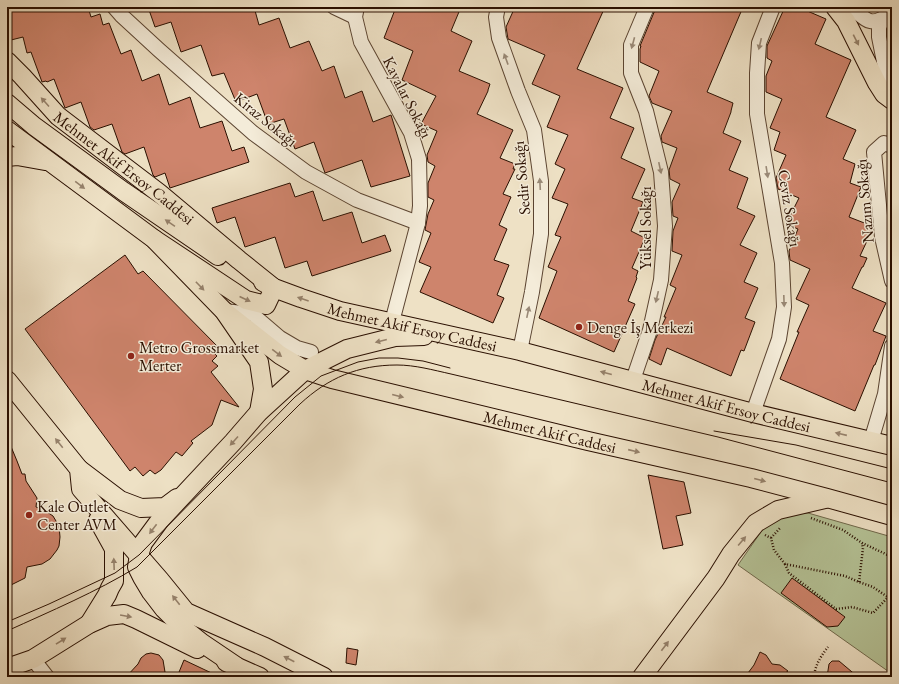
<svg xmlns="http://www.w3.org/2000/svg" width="899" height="684" font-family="'EB Garamond',serif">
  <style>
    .green { fill: #b5c397; stroke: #70694c }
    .building { fill: #ce846c; stroke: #2a0f00 }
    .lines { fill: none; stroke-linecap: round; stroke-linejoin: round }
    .minor-casing { stroke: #5b4431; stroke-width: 16 }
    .major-casing { stroke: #2a0f00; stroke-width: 20 }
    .path { stroke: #2a0f00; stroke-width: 2.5; stroke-dasharray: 1 2; stroke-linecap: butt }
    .minor { stroke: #f4ecd9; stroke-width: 14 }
    .major { stroke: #eee1c5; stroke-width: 18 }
    .tram { stroke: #2a0f00; stroke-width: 1 }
    .oneway { fill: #96826c }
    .oneway2 { fill: #998977 }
    .poi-dot { fill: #8f2418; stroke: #f4ecd9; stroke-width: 1.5 }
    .labels { text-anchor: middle; stroke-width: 3; stroke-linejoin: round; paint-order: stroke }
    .street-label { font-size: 16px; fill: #2a0f00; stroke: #f4ecd9 }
    .poi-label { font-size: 16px; fill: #2a0f00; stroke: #f4ecd9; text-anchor: start }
  </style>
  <rect width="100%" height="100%" fill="#eee1c5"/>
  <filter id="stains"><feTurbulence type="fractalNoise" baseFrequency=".005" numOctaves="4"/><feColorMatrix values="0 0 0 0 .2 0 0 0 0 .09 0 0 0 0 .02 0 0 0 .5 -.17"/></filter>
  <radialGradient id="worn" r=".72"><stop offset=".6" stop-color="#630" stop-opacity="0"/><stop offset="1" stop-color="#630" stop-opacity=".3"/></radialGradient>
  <polygon class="green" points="808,513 892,537 892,674 738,565 765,526 787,514"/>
  <g class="building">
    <polygon points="7,7 88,7 91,17 100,14 103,25 109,23 121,54 131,50 142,81 159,74 169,105 190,97 200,128 222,121 232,151 244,147 249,162 170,188 165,173 155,177 153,175 144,147 125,154 122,152 112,124 94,130 90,127 81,102 65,108 54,79 47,82 46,81 42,82 31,52 27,53 23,37 11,40 7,29"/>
    <polygon points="148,7 254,7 259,25 279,18 290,48 309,41 322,71 334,66 345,98 362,91 373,122 391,115 410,176 371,187 362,160 325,173 314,142 295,149 284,119 268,124 257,94 236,102 224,73 212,76 201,45 181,52 171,22 155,27"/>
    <polygon points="396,7 461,7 451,31 472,41 459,71 490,84 488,90 488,91 477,114 513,130 500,158 515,164 513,169 515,169 503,194 511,197 499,225 507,229 494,260 509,265 497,295 504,298 493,323 420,292 431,267 419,262 431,233 425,230 428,214 434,200 428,197 428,183 435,166 428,162 427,155 437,131 421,124 436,96 402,80 413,51 384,38"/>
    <polygon points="515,7 605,7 577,69 623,88 610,118 634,128 621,158 645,169 632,198 643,202 631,231 645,238 632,268 638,271 636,277 637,278 628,301 635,304 614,352 539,318 557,271 548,267 561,237 555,235 568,204 552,198 565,169 555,164 568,135 547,127 560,96 532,84 545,55 508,39 506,27"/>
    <polygon points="655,7 743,7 707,92 733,103 731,111 731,112 723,133 741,141 729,170 748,178 737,208 755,216 740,245 757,253 744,282 758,288 745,318 755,322 744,351 741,350 731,376 667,348 661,365 649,359 655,340 666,317 664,317 676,288 670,285 682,255 672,251 673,231 678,218 673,216 672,202 680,184 670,179 669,170 677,148 662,142 661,136 672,111 652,103 649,96 659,71 640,62 640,49 641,46 640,46 655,10"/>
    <polygon points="785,7 798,7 826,19 815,44 851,60 826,117 856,130 843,159 855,164 850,183 861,187 849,217 872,226 873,228 860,256 867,258 863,267 862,267 852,288 886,303 873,331 886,336 875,365 874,365 855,411 780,379 799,332 797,332 809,305 796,299 810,269 790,260 789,251 798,229 786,224 799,198 778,189 776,178 786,155 774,150 780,132 770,128 782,99 766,92 766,76 772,61 767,58 767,46"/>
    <polygon points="290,183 295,197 313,191 323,221 352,212 362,243 385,235 391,251 312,276 307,261 285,268 275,237 245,247 235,217 217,223 212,208"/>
    <polygon points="125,255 138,274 143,271 219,348 214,353 217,356 212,361 218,366 211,372 239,407 221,400 212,425 191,441 193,443 182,456 176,452 161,470 155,474 150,470 143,476 135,467 130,471 25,329"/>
    <polygon points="7,437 17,461 22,474 25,474 26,481 37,498 36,507 44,510 53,516 59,526 60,537 59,546 57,550 50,559 42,564 27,567 25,578 7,587"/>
    <polygon points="648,475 684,482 691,513 676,516 683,545 663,549"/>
    <polygon points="792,578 845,617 838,626 827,627 781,593"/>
    <polygon points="347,648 358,650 356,665 346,663"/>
    <polygon points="760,652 766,655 772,664 780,665 788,671 780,677 745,677 754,665"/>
    <polygon points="151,653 159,655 163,660 165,672 160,677 126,677 138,664 141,658 146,654"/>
    <polygon points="184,660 220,677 177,677"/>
    <polygon points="832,661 839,661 858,677 827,677 829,664"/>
  </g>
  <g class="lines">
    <defs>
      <g id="minor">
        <polyline points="114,7 121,15 159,50 253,133 306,172 357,200 418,223"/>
        <polyline points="334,7 355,17"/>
        <polyline points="357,7 355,17 361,42 411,133 419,159 420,206 418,223 392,322"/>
        <polyline points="498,7 496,17 499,38 518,91 534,130 541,181 541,234 532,292 520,351"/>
        <path d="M851,7C866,19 869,28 888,15"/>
        <polyline points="883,19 879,27 879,37 884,62 887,83 892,98"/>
        <polyline points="892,146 884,143 874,152 882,237 892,281"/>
        <polyline points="224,311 252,314 280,338 297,348 311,352"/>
        <polyline points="633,380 650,330 661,280 665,226 661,172 646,111 631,73 631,45 647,7"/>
        <polyline points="753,413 779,339 784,307 782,263 757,114 757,73 759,43 773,7"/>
        <polyline points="871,441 885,394 892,346"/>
        <polyline points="33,659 47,677"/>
      </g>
      <g id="major">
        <polyline points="835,7 846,21 877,83 884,94 892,100"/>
        <path id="s1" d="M7,61L22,76L58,116L159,193L239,260L274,288L301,298L340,311L520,351L753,413L892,446"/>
        <polyline points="7,103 34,126 123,191 218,256"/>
        <polyline points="7,130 154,239 224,311 259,362 263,389 259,412"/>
        <polyline points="7,157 17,156 45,161"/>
        <polyline points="154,239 246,300 266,305 274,288 263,282"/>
        <path id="s2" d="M224,311L280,355L305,370L332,379L588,441L751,478L827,498L892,516"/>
        <polyline points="7,380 79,469 81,489 160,580 186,612 265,647 324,677"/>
        <polyline points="79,469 120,500 141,508 165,507 177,498"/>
        <polyline points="89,624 107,595 110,588 114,581 114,549 98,520"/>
        <polyline points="226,662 260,677"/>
        <polyline points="236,666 202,643 182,627 164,609 151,592 142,577 137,567 139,555 143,543 160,520 233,442 259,412 305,370 347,349 395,337 424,336"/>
        <polyline points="7,668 33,659 89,624 107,616 124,614 136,619 197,649"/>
        <polyline points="642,677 716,578 731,554 756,523 778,510 825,499"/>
      </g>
    </defs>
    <use href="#minor" class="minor-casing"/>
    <use href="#major" class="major-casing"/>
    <g class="path">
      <polyline points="811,518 843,530 862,543 892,557"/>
      <polyline points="765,535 771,538 774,550 785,564 845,576 859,582 873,587 892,600"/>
      <polyline points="771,538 780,528"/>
      <polyline points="785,564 789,573 836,609 852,607 873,613 892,593"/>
      <polyline points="859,582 863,548 862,543"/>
      <path d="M814,677C815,665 821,656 828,647"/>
    </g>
    <use href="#minor" class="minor"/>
    <use href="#major" class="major"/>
    <g class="tram">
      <polyline points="714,431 796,445 892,469"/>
      <polyline points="7,622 49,604 115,573 139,555 295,397 321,376 358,362 379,358 398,358 423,361 450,368"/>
      <path d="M7,631C51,611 96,592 137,567L300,404C328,378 358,365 397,365C415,365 433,370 451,374L718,437L892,483"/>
    </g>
  </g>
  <defs><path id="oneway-solid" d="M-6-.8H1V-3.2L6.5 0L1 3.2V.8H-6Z"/></defs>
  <g class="oneway">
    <use href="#oneway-solid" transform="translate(856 40) rotate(63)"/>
    <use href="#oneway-solid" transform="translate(45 102) rotate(-132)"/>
    <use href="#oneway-solid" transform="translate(80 185) rotate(37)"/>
    <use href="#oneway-solid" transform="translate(170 223) rotate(-146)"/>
    <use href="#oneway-solid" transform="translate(200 286) rotate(46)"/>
    <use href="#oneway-solid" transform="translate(245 299) rotate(25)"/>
    <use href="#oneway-solid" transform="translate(303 299) rotate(-161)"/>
    <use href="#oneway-solid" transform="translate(381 341) rotate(166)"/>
    <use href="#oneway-solid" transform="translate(277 353) rotate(37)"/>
    <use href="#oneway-solid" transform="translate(606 373) rotate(-165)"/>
    <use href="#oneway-solid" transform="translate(398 396) rotate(14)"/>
    <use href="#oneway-solid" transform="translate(841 434) rotate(-167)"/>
    <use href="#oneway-solid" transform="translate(234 441) rotate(132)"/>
    <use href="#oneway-solid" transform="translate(59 443) rotate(-129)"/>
    <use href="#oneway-solid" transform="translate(634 451) rotate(13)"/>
    <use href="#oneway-solid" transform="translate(760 480) rotate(15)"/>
    <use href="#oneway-solid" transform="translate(153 529) rotate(127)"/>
    <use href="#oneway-solid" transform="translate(742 541) rotate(-50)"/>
    <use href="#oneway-solid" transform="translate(114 564) rotate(-92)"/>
    <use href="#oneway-solid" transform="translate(176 600) rotate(-128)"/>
    <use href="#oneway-solid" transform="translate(126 616) rotate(10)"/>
    <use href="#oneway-solid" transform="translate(61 641) rotate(-32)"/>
    <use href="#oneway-solid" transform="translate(665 646) rotate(-53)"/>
    <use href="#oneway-solid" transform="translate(289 659) rotate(-153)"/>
  </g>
  <g class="oneway2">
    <use href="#oneway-solid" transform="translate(633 43) rotate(105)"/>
    <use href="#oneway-solid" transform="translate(760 44) rotate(103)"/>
    <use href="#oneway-solid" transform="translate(506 59) rotate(-110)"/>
    <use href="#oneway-solid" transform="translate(660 168) rotate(78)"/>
    <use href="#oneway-solid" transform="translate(767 172) rotate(81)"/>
    <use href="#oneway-solid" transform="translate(540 184) rotate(-93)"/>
    <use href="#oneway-solid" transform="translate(657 297) rotate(103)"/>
    <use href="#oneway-solid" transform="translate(784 301) rotate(88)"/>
    <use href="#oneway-solid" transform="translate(528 312) rotate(-78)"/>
  </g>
  <g class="poi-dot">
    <circle cx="579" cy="327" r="4"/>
    <circle cx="131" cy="356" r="4"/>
    <circle cx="29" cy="515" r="4"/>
  </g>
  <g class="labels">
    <g class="street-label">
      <text transform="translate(408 97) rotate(63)" y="6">Kayalar Sokağı</text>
      <text transform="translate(266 119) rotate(39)" y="6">Kiraz Sokağı</text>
      <text dy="6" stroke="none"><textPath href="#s1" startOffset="159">Mehmet Akif Ersoy Caddesi</textPath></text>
      <text transform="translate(521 178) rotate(-95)" y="6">Sedir Sokağı</text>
      <text transform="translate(864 201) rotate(-95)" y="6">Nazım Sokağı</text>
      <text transform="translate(790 208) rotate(81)" y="6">Ceviz Sokağı</text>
      <text transform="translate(645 228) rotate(-90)" y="6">Yüksel Sokağı</text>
      <text dy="6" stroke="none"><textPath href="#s1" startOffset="495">Mehmet Akif Ersoy Caddesi</textPath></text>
      <text dy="6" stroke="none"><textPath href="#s1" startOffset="819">Mehmet Akif Ersoy Caddesi</textPath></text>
      <text dy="6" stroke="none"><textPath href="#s2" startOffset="353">Mehmet Akif Caddesi</textPath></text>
    </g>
    <g class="poi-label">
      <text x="587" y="333">Denge İş Merkezi</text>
      <text x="139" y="353">Metro Grossmarket<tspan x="139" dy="18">Merter</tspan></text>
      <text x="37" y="512">Kale Outlet<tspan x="37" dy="18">Center AVM</tspan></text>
    </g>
  </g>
  <rect width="899" height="684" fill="none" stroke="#eee1c5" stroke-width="24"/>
  <rect x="8" y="8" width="883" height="668" fill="none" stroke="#2a0f00" stroke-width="2"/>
  <rect x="12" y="12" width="875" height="660" fill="none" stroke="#2a0f00"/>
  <rect width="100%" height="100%" filter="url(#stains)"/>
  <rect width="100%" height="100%" fill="url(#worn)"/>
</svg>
